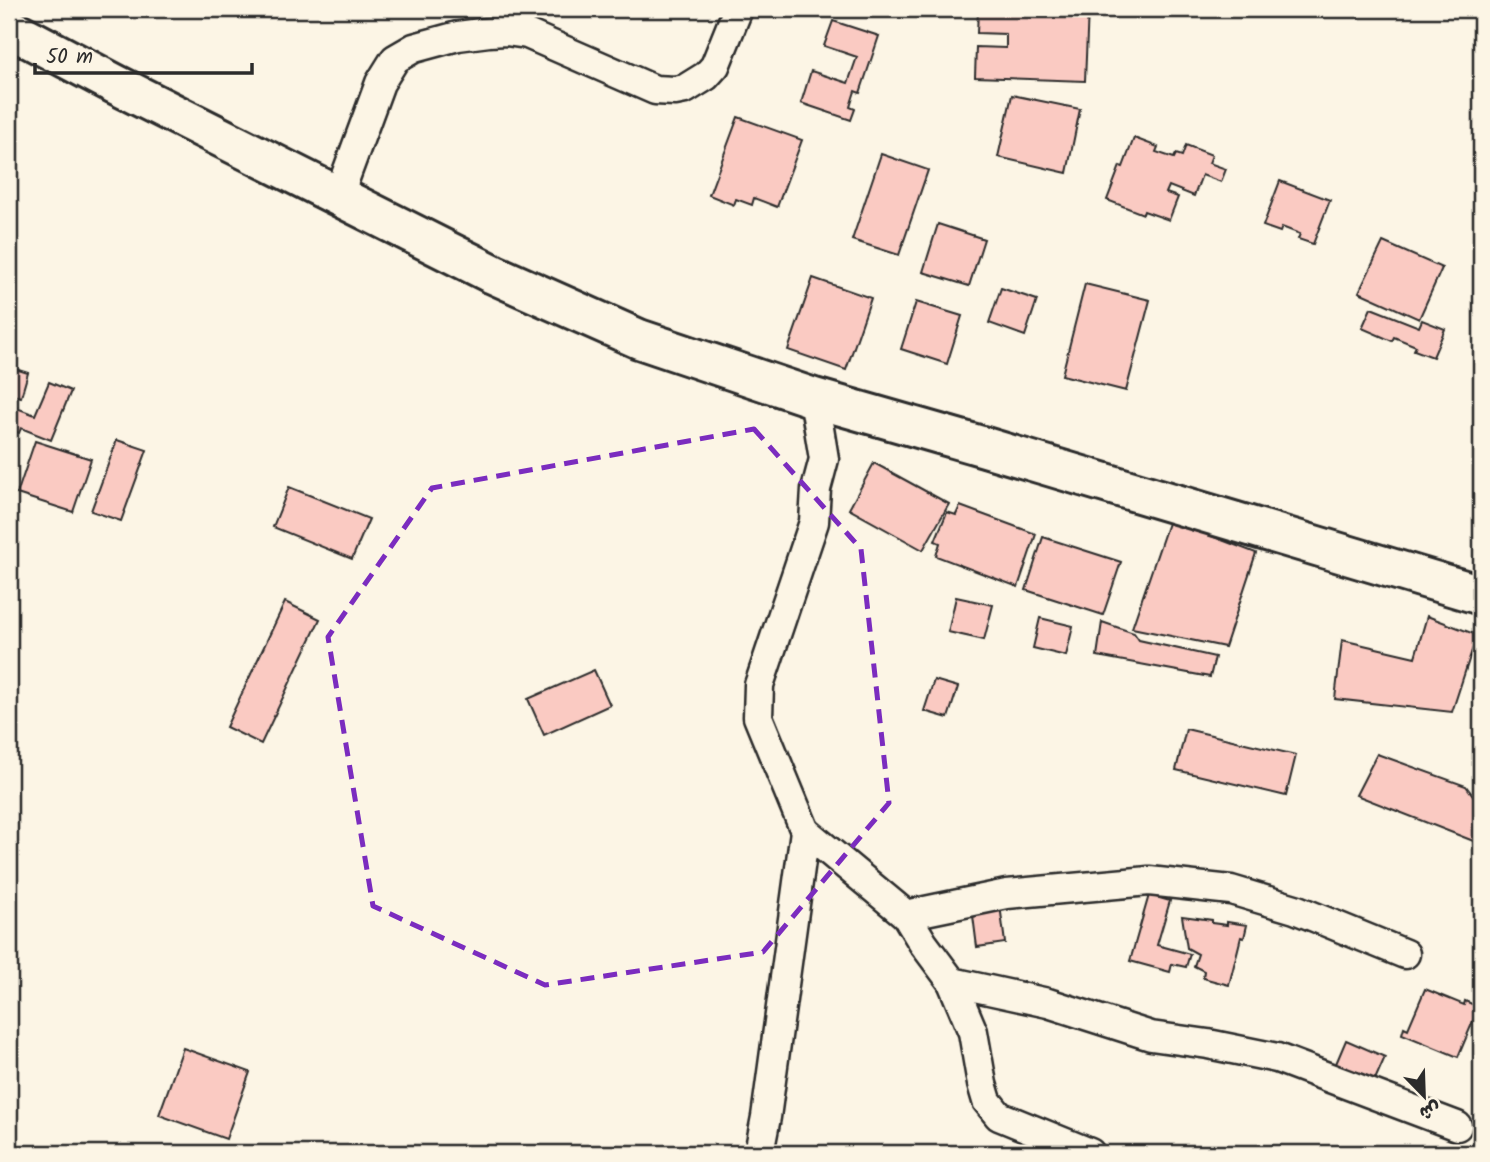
<svg xmlns="http://www.w3.org/2000/svg" width="1490" height="1162" font-family="Kalam,'Playpen Sans Arabic',sans-serif">
  <style>
    .building { fill: #facac2; stroke: #2b2b2b; stroke-width: 2 }
    .lines { fill: none; stroke-linecap: round; stroke-linejoin: round }
    .minor-casing { stroke: #2b2b2b; stroke-width: 33 }
    .secondary-casing { stroke: #2b2b2b; stroke-width: 44 }
    .minor { stroke: #fcf5e5; stroke-width: 28 }
    .secondary { stroke: #fcf5e5; stroke-width: 38 }
    .marked { fill: none; stroke: #7b2cbf; stroke-width: 5; stroke-dasharray: 14 9; stroke-linejoin: round }
  </style>
  <rect width="100%" height="100%" fill="#fcf5e5"/>
  <filter id="ink" filterUnits="userSpaceOnUse"><feTurbulence type="fractalNoise" baseFrequency=".0143" numOctaves="2"/><feDisplacementMap in="SourceGraphic" scale="14" xChannelSelector="R" yChannelSelector="G"/><feConvolveMatrix kernelMatrix="1 2 1 2 8 2 1 2 1" color-interpolation-filters="sRGB"/></filter>
  <g filter="url(#ink)">
    <g class="building">
      <polygon points="1012,9 1088,9 1085,81 975,77 976,47 1006,48 1006,34 977,33 978,10 1012,11"/>
      <polygon points="833,21 879,36 860,93 855,91 850,107 855,109 851,120 801,103 811,71 848,83 857,57 824,46"/>
      <polygon points="1012,95 1080,109 1067,173 998,157"/>
      <polygon points="738,117 802,140 777,207 754,198 752,205 736,199 734,205 709,195"/>
      <polygon points="1134,138 1158,147 1156,152 1174,158 1176,154 1182,156 1186,145 1212,155 1209,163 1226,169 1221,182 1202,175 1194,196 1169,186 1166,193 1178,197 1169,220 1144,211 1143,214 1107,200 1120,166 1123,167"/>
      <polygon points="881,154 928,170 899,255 852,240"/>
      <polygon points="1280,181 1330,200 1313,244 1298,239 1300,234 1282,227 1280,232 1263,226"/>
      <polygon points="938,224 984,239 969,286 923,272"/>
      <polygon points="1383,242 1442,268 1419,319 1359,292"/>
      <polygon points="813,278 871,298 846,370 788,350"/>
      <polygon points="1085,284 1150,300 1126,391 1062,375"/>
      <polygon points="1001,288 1037,300 1025,336 989,323"/>
      <polygon points="916,302 962,316 947,364 901,349"/>
      <polygon points="1371,308 1419,327 1422,320 1445,329 1433,357 1414,350 1416,346 1394,337 1392,341 1362,328"/>
      <polygon points="12,368 28,373 21,397 9,394 9,378"/>
      <polygon points="49,382 71,391 51,440 21,428 19,433 9,429 9,405 35,415"/>
      <polygon points="117,440 147,450 121,521 91,511"/>
      <polygon points="35,441 91,459 73,512 17,494"/>
      <polygon points="874,463 949,504 923,550 849,509"/>
      <polygon points="289,487 369,519 352,559 273,527"/>
      <polygon points="960,506 1036,534 1018,587 936,556 940,543 935,541 947,512 956,515"/>
      <polygon points="1169,520 1256,553 1225,647 1132,628"/>
      <polygon points="1043,537 1121,562 1103,615 1026,590"/>
      <polygon points="956,597 993,605 984,640 948,632"/>
      <polygon points="285,602 320,619 261,744 226,727"/>
      <polygon points="1427,616 1477,635 1452,712 1335,699 1342,640 1415,657"/>
      <polygon points="1040,618 1073,626 1066,656 1033,648"/>
      <polygon points="1102,622 1134,633 1139,640 1215,657 1210,677 1097,656"/>
      <polygon points="594,670 610,705 544,735 528,699"/>
      <polygon points="934,680 958,687 948,718 924,711"/>
      <polygon points="1186,729 1296,755 1286,796 1176,770"/>
      <polygon points="1377,754 1466,786 1475,798 1481,800 1481,844 1356,795"/>
      <polygon points="1149,895 1170,901 1157,945 1190,954 1186,967 1172,964 1170,972 1130,961"/>
      <polygon points="1000,905 1005,943 977,947 972,908"/>
      <polygon points="1182,916 1212,920 1212,923 1227,925 1227,922 1247,925 1244,938 1241,937 1229,985 1203,978 1204,971 1194,966 1198,954 1187,948"/>
      <polygon points="1425,989 1464,1005 1465,1001 1479,1007 1458,1057 1402,1034 1404,1027 1408,1029"/>
      <polygon points="1346,1040 1385,1057 1374,1082 1335,1066"/>
      <polygon points="183,1048 250,1072 226,1139 159,1115"/>
    </g>
    <g class="lines">
      <defs>
        <g id="minor">
          <polyline points="338,197 380,83 395,59 414,48 458,36 489,32 506,31 527,34 655,90 675,91 685,89 706,76 715,66 738,9"/>
          <polyline points="805,831 906,915 923,943 952,982 973,1032 982,1084 987,1101 999,1116 1090,1153"/>
          <polyline points="906,915 1007,894 1149,881 1231,890 1295,909 1405,954"/>
          <polyline points="952,982 1048,1003 1151,1036 1208,1044 1277,1058 1457,1126"/>
          <polyline points="759,1153 766,1117 805,831 758,717 759,685 814,522 816,489 824,459 814,398"/>
        </g>
        <polyline id="secondary" points="9,28 115,84 493,274 639,339 814,398 985,447 1481,595"/>
      </defs>
      <use href="#minor" class="minor-casing"/>
      <use href="#secondary" class="secondary-casing"/>
      <use href="#minor" class="minor"/>
      <use href="#secondary" class="secondary"/>
    </g>
  </g>
  <path class="marked" d="M754,429L861,549L889,803L763,952L545,985L373,906L328,637L432,488Z"/>
  <rect width="1490" height="1162" fill="none" stroke="#fcf5e5" stroke-width="35"/>
  <rect x="18" y="18" width="1455" height="1127" fill="none" stroke="#2b2b2b" stroke-width="2.5" filter="url(#ink)"/>
  <g transform="translate(1424 1096) rotate(157)" stroke="#fcf5e5" stroke-width="5" paint-order="stroke">
  <path d="M0-5L12 26L0 18L-12 26Z" fill="#2b2b2b"/>
  <text y="-10" font-size="19" font-weight="bold" text-anchor="middle" fill="#2b2b2b">ش</text>
  </g>
  <path d="M35 63v10h217v-10" fill="none" stroke="#2b2b2b" stroke-width="3.5"/>
  <text x="46" y="63" font-size="21" fill="#2b2b2b" stroke="#fcf5e5" stroke-width="5" paint-order="stroke">50 m</text>
</svg>
